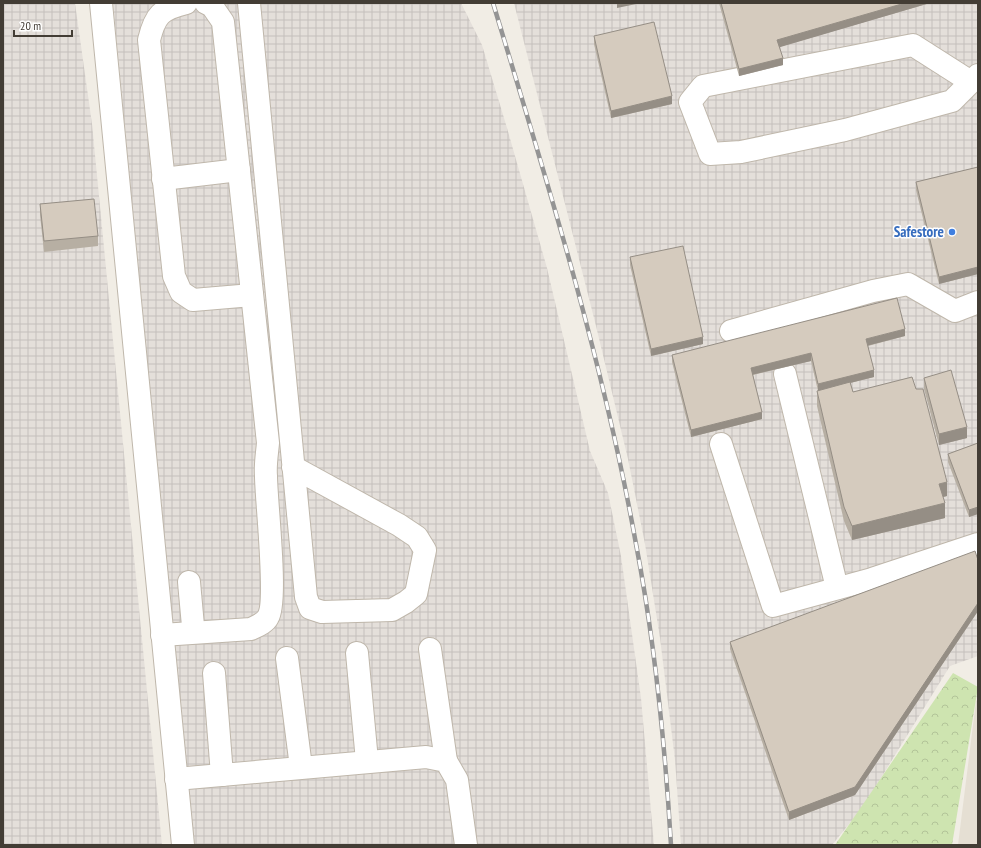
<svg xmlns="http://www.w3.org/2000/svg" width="981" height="848" font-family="'PT Sans Narrow',sans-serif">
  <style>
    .residential { fill: #e5dfd3 }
    .industrial { fill: url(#industrial-grid) }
    .forest { fill: url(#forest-crowns) }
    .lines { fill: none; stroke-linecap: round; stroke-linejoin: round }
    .minor-casing { stroke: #bfb7ab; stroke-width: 24 }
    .minor { stroke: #fff; stroke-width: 22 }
    .rail-casing { stroke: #949494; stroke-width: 4.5 }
    .rail { stroke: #fff; stroke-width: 3; stroke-dasharray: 9; stroke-linecap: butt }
    .wall { fill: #b7afa3 }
    .shaded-wall { fill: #958e85 }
    .building { fill: #d5cbbe; stroke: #958e85 }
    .shop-dot { fill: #3f7fe0; stroke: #fff; stroke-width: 1.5 }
    .labels { text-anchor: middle; stroke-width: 3; stroke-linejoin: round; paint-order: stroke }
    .shop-label { font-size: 15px; font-weight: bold; fill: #366cbe; stroke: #fff; text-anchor: end }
  </style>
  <defs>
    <pattern id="industrial-grid" width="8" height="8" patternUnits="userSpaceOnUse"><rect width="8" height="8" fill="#e4dfda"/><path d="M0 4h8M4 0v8" fill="none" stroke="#c5c0bc"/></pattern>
    <pattern id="forest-crowns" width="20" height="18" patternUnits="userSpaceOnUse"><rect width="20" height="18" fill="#cee4b0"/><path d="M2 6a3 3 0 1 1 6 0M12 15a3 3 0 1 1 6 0" fill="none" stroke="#b2c498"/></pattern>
  </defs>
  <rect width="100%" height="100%" fill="#f1ede5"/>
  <polygon class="residential" points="978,699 978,845 958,845 976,701"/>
  <g class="industrial">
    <polygon points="3,3 75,3 92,124 162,845 3,845"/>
    <polygon points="113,3 461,3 482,45 507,128 547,268 590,451 608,493 621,556 641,698 654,845 196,845 194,844 192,837"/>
    <polygon points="514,3 978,3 978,656 950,666 863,807 832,845 681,845 675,760 660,638 645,544 628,459 596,326"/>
  </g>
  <polygon class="forest" points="953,673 978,687 952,845 835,845"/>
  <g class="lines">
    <defs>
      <g id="minor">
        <polyline points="101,3 183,845"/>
        <path d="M186,3C161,9 155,15 149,40L174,276L181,292L193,300L252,295"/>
        <polyline points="249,3 306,597 310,608 322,612 392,610 406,602 416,594 425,550 417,537 399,525 293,467"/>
        <polyline points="971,82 913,45 703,86 690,102 710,154 741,152 845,130 952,101 978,75"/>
        <polyline points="163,179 239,170"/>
        <polyline points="731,331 873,291 908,284 955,311 978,302"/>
        <polyline points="785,374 837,588"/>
        <polyline points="721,444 773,606 872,579 978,544"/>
        <polyline points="189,582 193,626"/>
        <path d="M162,635L251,629C257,626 265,623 268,617C278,601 266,500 266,476C265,465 267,454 268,443L223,22L212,6L206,3"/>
        <polyline points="430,649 446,761"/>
        <polyline points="357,653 367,761"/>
        <polyline points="287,658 301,767"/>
        <polyline points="214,673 222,775"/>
        <polyline points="176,779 426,757 446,761 457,780 466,845"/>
      </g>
    </defs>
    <use href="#minor" class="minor-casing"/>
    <use href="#minor" class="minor"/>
    <defs>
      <path id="rail" d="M493,3C547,181 603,360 636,544C655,643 665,744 671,845"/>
    </defs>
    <use href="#rail" class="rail-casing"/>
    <use href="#rail" class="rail"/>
  </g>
  <g class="wall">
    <polygon points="719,3 930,3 779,47 783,65 739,76"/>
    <polygon points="594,36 672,104 611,118 594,44"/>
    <polygon points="978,167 978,274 939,284 916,190 916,182"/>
    <polygon points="40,204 98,236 98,246 44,252 40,215"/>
    <polygon points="630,257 703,344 651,356 630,265"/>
    <polygon points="905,336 868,346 874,377 850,383 853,392 947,496 943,497 945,518 852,540 844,521 817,406 817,391 818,391 811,361 753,375 762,419 691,437 672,362 672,355"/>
    <polygon points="924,378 967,438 939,445 924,389"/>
    <polygon points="978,443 978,514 969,517 948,462 948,454"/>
    <polygon points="978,560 978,611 855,795 789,820 730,649 730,642"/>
  </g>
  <g class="shaded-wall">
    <polygon points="617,3 641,3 617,8"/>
    <polygon points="905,3 930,3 777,48 777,40"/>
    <polygon points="783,58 783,65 739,76 739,69"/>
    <polygon points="672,96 672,104 611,118 611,111"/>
    <polygon points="978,267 978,274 939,284 939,277"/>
    <polygon points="905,329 905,336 866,346 866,339"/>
    <polygon points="703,337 703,344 651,356 651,349"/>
    <polygon points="811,353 811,361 751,375 751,368"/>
    <polygon points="874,370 874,377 818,391 818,384"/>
    <polygon points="762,412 762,419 691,437 691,430"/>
    <polygon points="967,427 967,438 939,445 939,434"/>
    <polygon points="947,482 947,496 939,498 939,484"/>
    <polygon points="945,503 945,518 852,540 852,526"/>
    <polygon points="978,507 978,514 969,517 969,510"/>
    <polygon points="978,603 978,611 855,795 789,820 789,812"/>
  </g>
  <g class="building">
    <polygon points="721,3 905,3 777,40 783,58 739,69"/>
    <polygon points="654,22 672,96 611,111 594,36"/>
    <polygon points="978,167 978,267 939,277 916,182"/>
    <polygon points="94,199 98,236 44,241 40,204"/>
    <polygon points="683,246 703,337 651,349 630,257"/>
    <polygon points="897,298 905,329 866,339 874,370 818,384 811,353 751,368 762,412 691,430 672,355"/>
    <polygon points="951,370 967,427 939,434 924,378"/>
    <polygon points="912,377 916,389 923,389 947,482 939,484 945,503 852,526 844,507 817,391 850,382 853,392"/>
    <polygon points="978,443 978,507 969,510 948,454"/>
    <polygon points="975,551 978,560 978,603 855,787 789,812 730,642"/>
  </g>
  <circle class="shop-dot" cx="952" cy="232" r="4"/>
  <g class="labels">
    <g class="shop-label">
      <text x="944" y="237">Safestore</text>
    </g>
  </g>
  <rect width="981" height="848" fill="none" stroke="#433d35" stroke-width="8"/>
  <path d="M14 30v6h58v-6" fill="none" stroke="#433d35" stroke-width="2"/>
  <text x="20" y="30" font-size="12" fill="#433d35" stroke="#ffffff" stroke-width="3" paint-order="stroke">20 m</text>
</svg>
